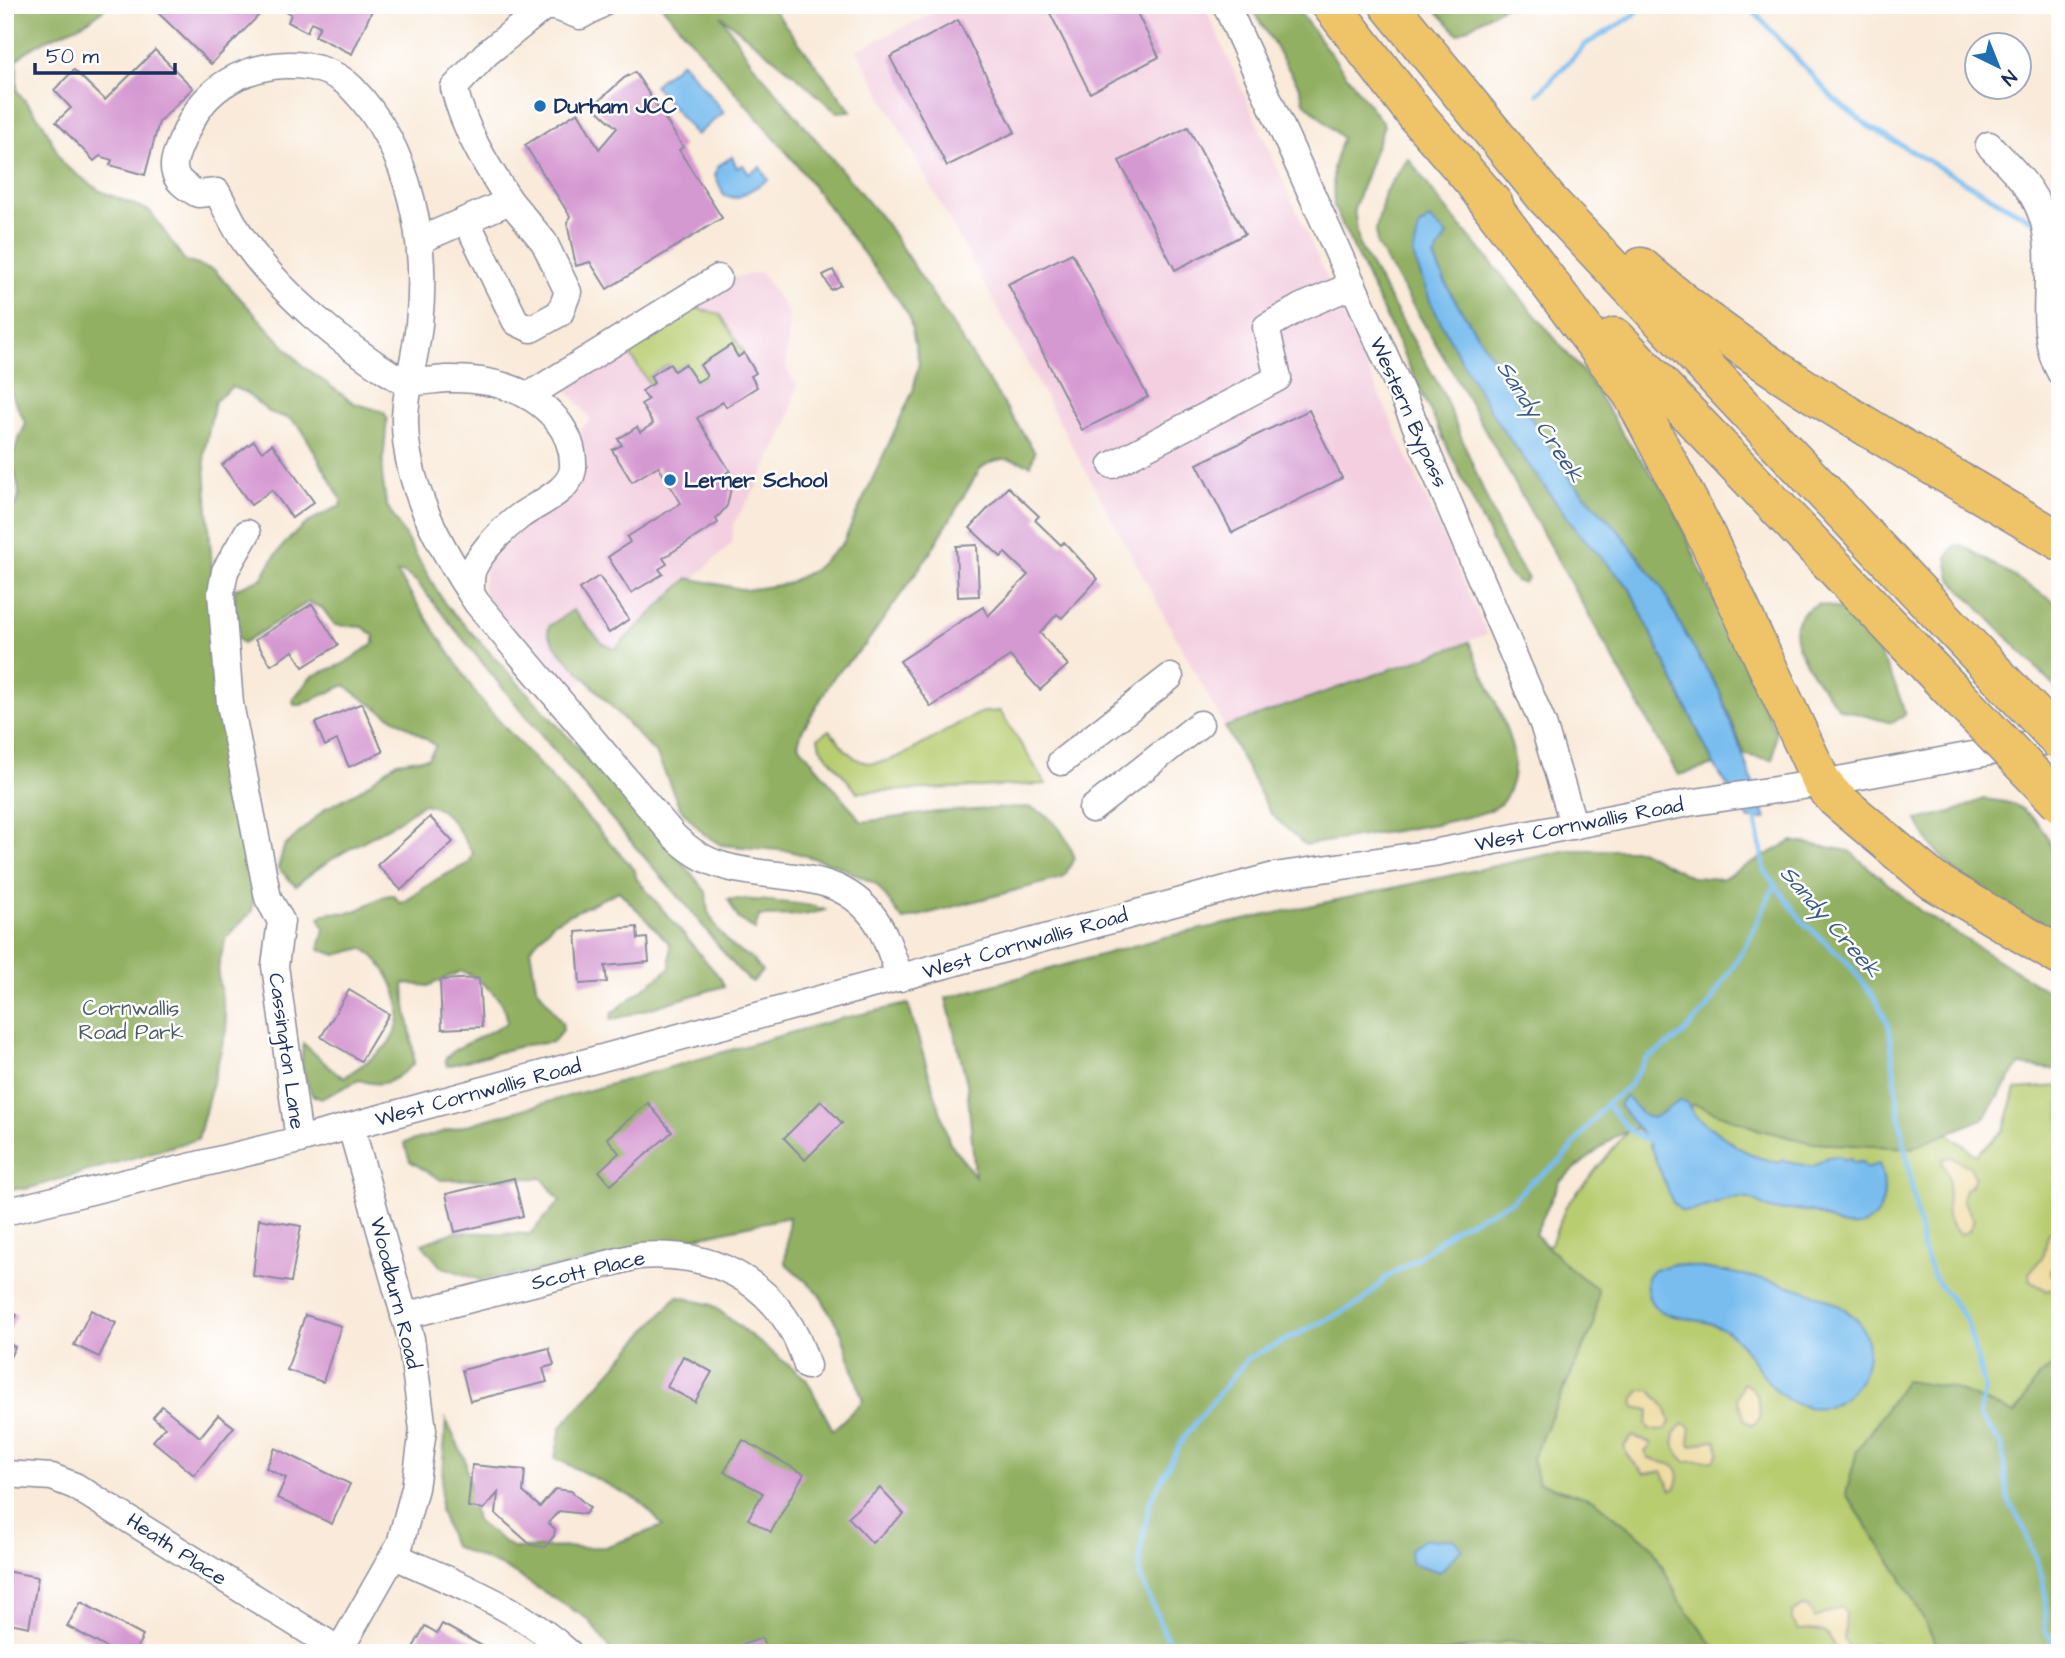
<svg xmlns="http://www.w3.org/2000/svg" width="2065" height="1658" font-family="'Architects Daughter',sans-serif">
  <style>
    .built { fill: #f3cfdf }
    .green { fill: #b8cc70; stroke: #6a7e67; stroke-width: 2 }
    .forest { fill: #92b062; stroke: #567060; stroke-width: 2 }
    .sand { fill: #eeda9e; stroke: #84847e; stroke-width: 2 }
    .water { fill: #79bdef; stroke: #4a76a6; stroke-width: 2 }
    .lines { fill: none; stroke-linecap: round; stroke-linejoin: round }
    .stream { stroke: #79bdef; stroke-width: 5 }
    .building { fill: #d599d1 }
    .minor-casing { stroke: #8a8c9c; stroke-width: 29 }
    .highway-casing { stroke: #8a8c9c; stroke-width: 41 }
    .minor { stroke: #fff; stroke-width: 26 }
    .highway { stroke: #efc469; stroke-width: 38 }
    .highway-bridge-casing { stroke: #8a8c9c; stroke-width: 41; stroke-linecap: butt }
    .highway-bridge { stroke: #efc469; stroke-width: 38 }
    .poi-dot { fill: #1f6fb2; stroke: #fff; stroke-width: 2.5 }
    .labels { text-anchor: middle; stroke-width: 5; stroke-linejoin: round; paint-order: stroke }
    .poi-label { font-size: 21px; font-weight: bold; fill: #1b2f5e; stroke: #fff; text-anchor: start }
    .street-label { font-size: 21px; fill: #1b2f5e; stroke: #fff }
    .park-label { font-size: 21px; fill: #4a5e63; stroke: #fff }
    .water-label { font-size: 23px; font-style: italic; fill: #375a8a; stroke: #fff }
  </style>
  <rect width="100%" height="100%" fill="#fff"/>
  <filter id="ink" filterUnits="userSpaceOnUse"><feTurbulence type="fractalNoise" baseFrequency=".0143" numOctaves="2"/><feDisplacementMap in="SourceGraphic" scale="14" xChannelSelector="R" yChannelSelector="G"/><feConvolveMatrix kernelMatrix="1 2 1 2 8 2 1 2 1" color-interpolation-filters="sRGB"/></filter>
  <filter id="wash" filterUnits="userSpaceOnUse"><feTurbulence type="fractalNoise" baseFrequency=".00686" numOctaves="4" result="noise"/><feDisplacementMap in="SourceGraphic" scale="28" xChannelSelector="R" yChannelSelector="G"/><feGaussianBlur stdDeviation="1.57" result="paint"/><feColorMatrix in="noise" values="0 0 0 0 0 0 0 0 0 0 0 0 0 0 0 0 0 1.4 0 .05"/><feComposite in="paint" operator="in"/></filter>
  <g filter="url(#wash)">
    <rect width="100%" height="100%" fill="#f9ead9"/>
    <g class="built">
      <polygon points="950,5 1204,5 1487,634 1225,727 857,50"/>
      <polygon points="761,272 789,314 786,369 797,385 788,422 758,484 733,524 732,543 569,695 492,608 482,588 488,563 583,465 580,429 591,420 568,391 569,373 687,288"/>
    </g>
    <g class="green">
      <polygon points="691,307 720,314 744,353 738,357 730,346 700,365 707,376 697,382 686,364 674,371 669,364 650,376 654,383 650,385 624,345"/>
      <path d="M1000,711L1046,784L857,792L820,747L818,738L829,730C839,741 849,758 864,762C893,771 952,723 978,714C985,711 993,712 1000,711Z"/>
      <polygon points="2060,1086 2060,1653 1205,1653 1450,1264 1551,1244 1566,1206 1648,1106 1687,1090 1924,1115 1976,1155 2004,1130 2016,1089"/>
    </g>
    <g class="forest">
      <path d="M5,5H107C88,30 40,35 17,60V91L43,123L63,164L100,191L150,211L185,261L214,270L303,366L354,403L384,412L387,419L382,474L386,504L445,604L670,847L706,892L708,912L719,932L733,947L752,959L762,971L753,982C742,980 699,920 688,907C594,801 505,691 416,581L404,573H397L481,701L635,870L636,878L721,979L724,986L611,1020L612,1013L670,968V944L619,891L554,922L530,949L536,986L562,1023L563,1030L553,1042L525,1045L447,1066L445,1059L456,1049L507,1023C509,1001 479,978 461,971L428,986L404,983C404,1011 414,1036 414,1064C393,1080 387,1089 359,1080L321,1099L312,1095L301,1066L303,1043L337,1074L345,1077C358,1067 377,1057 388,1044C413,1013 392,968 363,948L336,955L319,949L324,929L319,917C331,909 338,915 351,912C366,909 379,894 394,895L400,903L404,902L437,879L469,863L473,853C459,833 449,805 422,804C383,836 334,851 296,886L278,868L284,847L326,808L359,791L397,762L428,758L436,746C407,724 373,709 345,685L301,705H294L293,699L312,676L343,664L374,643V636L363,627L335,625L322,608L309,602L243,643L232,634L235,589L262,578C279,543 305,519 341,506V499L301,428L290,419L269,412L245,392L232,387L215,401L204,453L219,671L254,882L252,911L226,938L219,962L218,977L227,1027L198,1139L26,1189L5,1188V514C32,498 11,478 13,457C15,446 21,434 26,424L5,381Z"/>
      <path d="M661,5H770L851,111L836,112L796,76L721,16L751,62L885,222L1035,452L1031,465C1011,459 998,454 980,469L930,553L865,645L835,675L802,731L798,744L862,822L937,812L1027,807C1052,812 1066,835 1075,858L1063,878L903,920L876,884L836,865L790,851L721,845L704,834L680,808L657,755L556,647L548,633L549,626L573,610L602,643L615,649L688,578L746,590L786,584L814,570L843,543L913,391L919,362L909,316L900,302L794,161Z"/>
      <polygon points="1250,5 1294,5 1384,125 1354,209 1359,245 1442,391 1504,540 1528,579 1523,583 1516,581 1506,571 1334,207 1333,168 1342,138 1304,102 1300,88"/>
      <polygon points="1431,5 1506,5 1458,34"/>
      <polygon points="1408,158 1442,204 1588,378 1628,442 1672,502 1702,574 1776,732 1773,760 1745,755 1719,690 1688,639 1662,588 1617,529 1571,480 1451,294 1434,257 1446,235 1419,227 1498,423 1577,531 1629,587 1714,765 1678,775 1455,376 1377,245 1376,229 1385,192"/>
      <polygon points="1962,545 2060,605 2060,692 1951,579 1947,558 1954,546"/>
      <path d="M1819,604C1826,606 1834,607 1840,610C1871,628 1897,682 1905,715L1892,723L1839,709C1819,681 1764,623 1819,604Z"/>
      <path d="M1469,642C1481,671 1516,738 1514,767C1514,780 1508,798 1498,806C1478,822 1338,839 1305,845L1271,814L1225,727Z"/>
      <path d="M1983,799C1993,800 2006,801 2015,805C2065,832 2060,889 2060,937C2010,913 1939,873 1917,820L1955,811Z"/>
      <polygon points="1792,841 1849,851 1919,910 2060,999 2060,1070 2019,1065 1983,1119 1911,1148 1813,1143 1760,1130 1694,1104 1614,1137 1560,1181 1535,1234 1570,1269 1598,1289 1593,1327 1532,1458 1538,1482 1594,1500 1652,1546 1679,1600 1719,1653 1583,1653 1577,1649 1511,1641 1438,1653 613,1653 589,1620 507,1569 453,1546 440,1510 446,1420 465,1460 476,1521 513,1548 605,1547 663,1526 640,1501 555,1458 561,1427 677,1296 712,1305 806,1379 833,1430 863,1401 841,1332 817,1291 785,1263 789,1217 561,1267 480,1280 440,1266 422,1244 454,1232 530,1234 560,1201 542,1178 441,1180 410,1161 404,1143 839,1019 908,1004 949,1141 975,1176 967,1083 946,998 1165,937 1568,850 1640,850 1691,877 1722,879"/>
      <path d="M728,899C746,899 813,903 825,910L804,915L759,916L755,930L738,918Z"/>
      <polygon points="2060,1360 2060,1653 1941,1653 1902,1579 1846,1494 1857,1451 1905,1381 1952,1388 2015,1414 2038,1377"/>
    </g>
    <g class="sand">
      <path d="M1952,1157L1970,1167L1975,1177L1971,1186L1965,1189L1962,1199L1974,1220L1969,1231L1962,1234C1942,1226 1948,1201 1949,1184C1950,1176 1945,1169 1942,1162L1944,1158Z"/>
      <polygon points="2060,1228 2060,1263 2050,1271 2051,1276 2060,1276 2060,1287 2046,1290 2031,1282 2029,1273 2044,1255 2048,1233"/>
      <path d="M1743,1383C1758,1389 1761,1405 1759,1419L1753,1425L1745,1421L1737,1398Z"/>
      <polygon points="1641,1390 1650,1390 1665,1407 1670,1422 1666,1429 1658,1431 1649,1429 1646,1423 1650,1410 1633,1407 1634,1398"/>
      <path d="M1684,1424L1691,1428L1689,1442L1692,1446L1711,1440L1717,1441L1719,1452L1714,1460L1686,1461C1673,1452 1668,1434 1684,1424Z"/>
      <path d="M1633,1436L1652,1444L1645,1452L1648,1458C1663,1465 1687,1460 1676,1488L1671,1490L1662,1471L1644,1474L1627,1455L1624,1446Z"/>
      <path d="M1802,1606L1808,1607L1815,1618L1841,1607L1846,1613L1844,1639L1849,1647L1861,1648L1874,1643L1885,1653H1836C1831,1630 1821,1629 1799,1630L1792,1620V1613Z"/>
    </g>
    <g class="water">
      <polygon points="682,62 724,112 696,135 654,85"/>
      <polygon points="732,157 737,168 743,165 749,174 760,167 768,180 737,198 724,196 715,175 718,166"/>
      <polygon points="1429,219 1447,235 1434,258 1451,294 1571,480 1617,529 1662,588 1688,639 1719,690 1766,819 1749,819 1714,765 1629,587 1577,531 1498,423 1459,357 1431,303 1413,255 1419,227"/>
      <path d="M1626,1096L1644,1116L1653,1118L1681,1100L1687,1103L1695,1116L1736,1146L1754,1156L1779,1163L1783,1160L1812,1167L1828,1157L1839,1156L1844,1160L1850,1158L1853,1163L1862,1162L1866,1168L1879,1164C1890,1190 1884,1231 1846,1226C1832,1225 1825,1215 1812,1212C1798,1208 1787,1211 1774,1210C1765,1209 1758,1201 1749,1199C1723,1194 1702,1214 1681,1211L1672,1201L1649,1143L1619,1105Z"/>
      <path d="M1674,1264C1720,1270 1818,1284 1852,1315C1891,1349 1853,1419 1803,1406C1760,1395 1755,1341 1715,1325C1689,1314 1642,1325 1647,1277L1654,1270Z"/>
      <polygon points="1454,1539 1462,1548 1440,1572 1411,1563 1410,1549 1423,1540"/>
    </g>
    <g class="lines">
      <g class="stream">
        <polyline points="1748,5 1833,98 1868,126 2031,220"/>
        <polyline points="1538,94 1586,44 1633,16 1641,5"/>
        <polyline points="1755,815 1765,871 1802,921 1847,962 1876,1000 1889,1026 1899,1113 1923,1249 1933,1276 1966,1319 1985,1387 1979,1416 2002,1445 2008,1499 2025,1530 2042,1577 2046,1597 2045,1631 2060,1649"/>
        <path d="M1606,1104C1624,1121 1626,1135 1653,1141"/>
        <polyline points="1185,1653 1172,1650 1140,1576 1140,1553 1150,1501 1184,1437 1247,1359 1361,1303 1387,1277 1415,1260 1456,1228 1512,1201 1530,1183 1561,1161 1606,1104 1629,1086 1645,1060 1682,1035 1707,1008 1746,945 1775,885"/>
      </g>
    </g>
    <g id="blocks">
      <g class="building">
        <polygon points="150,5 269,5 211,64"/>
        <polygon points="274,5 382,5 380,9 374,6 352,54 315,36 320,26 311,22 307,32 288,22 291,14"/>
        <polygon points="1046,5 1133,5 1159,57 1090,93"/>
        <polygon points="958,20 1015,132 947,166 890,57"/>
        <polygon points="155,50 193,88 159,122 145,175 110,165 112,160 100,156 94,161 56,122 71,108 54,90 74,70 105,100"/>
        <polygon points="635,72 683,147 679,150 722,218 607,289 590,262 576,266 567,223 570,216 525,145 578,112 599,149 617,128 593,106 624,78"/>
        <polygon points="1188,127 1245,234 1175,270 1119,161"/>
        <polygon points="1072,253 1148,397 1082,430 1008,284"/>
        <polygon points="833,270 841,285 831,290 823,275"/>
        <polygon points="731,345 738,357 744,353 756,373 751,376 757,387 726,407 723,402 697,418 730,471 726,473 731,488 727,506 716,519 718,523 663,558 667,564 659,569 663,574 631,593 608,557 630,542 627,537 681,503 658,466 632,482 612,450 622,445 618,439 637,427 640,432 653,424 641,404 648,400 642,391 654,383 650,376 670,364 674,371 685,364 697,382 707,376 700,365"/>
        <polygon points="1309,410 1342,478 1232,533 1197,464"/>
        <polygon points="254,441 262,452 272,444 314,502 292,518 272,490 251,505 222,465"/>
        <polygon points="1008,487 1039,516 1035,520 1061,545 1064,542 1098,579 1062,618 1057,614 1040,633 1068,665 1040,690 1010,656 931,707 900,661 983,607 988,616 1028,575 1005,553 1001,557 970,528"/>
        <polygon points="977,545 979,596 958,597 956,546"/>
        <polygon points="599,576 629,619 609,633 579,589"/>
        <polygon points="312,604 338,645 303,667 293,651 271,665 255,640"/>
        <polygon points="362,703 383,752 349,767 337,740 325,746 315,723"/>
        <polygon points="430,817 453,842 401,890 377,865"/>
        <polygon points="637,927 638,939 647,938 649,962 605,966 607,982 580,984 576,932"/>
        <polygon points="479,978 482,1027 442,1029 440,980"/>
        <polygon points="349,990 389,1014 361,1061 321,1037"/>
        <polygon points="821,1101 842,1123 805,1160 784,1138"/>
        <polygon points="648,1103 672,1132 611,1185 599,1171 619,1153 607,1138"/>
        <polygon points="514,1178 523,1216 455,1232 446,1194"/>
        <polygon points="259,1219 301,1226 291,1282 253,1276"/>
        <polygon points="5,1310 17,1315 5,1339"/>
        <polygon points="91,1310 116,1323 99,1357 74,1345"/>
        <polygon points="305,1315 341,1326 323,1382 287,1370"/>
        <polygon points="5,1342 15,1347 5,1367"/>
        <polygon points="549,1348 554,1365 543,1368 547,1382 470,1401 462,1370"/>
        <polygon points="683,1356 712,1372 695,1402 667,1387"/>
        <polygon points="162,1406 200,1437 218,1415 234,1427 194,1475 153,1441 165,1427 153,1417"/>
        <polygon points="743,1440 804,1474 771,1532 748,1519 763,1493 724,1472"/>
        <polygon points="275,1448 350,1484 332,1524 277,1498 286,1478 266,1468"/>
        <polygon points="472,1465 525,1470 523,1492 540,1507 555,1489 571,1491 590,1508 585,1514 559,1511 548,1523 555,1529 554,1536 545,1547 531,1545 496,1514 498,1493 484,1509 468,1507"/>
        <polygon points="880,1488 904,1514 872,1543 848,1517"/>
        <polygon points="5,1571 38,1577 29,1627 5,1622"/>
        <polygon points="81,1602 143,1636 134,1653 116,1653 67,1626"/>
        <polygon points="442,1624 486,1648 484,1653 410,1653 425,1626 437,1633"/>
        <polygon points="762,1638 767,1653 722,1653 722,1652"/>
      </g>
    </g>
  </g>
  <g filter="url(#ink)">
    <use href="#blocks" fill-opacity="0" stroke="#8a8c9c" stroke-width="2"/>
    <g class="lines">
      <defs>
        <g id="minor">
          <polyline points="1226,5 1399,387 1543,724 1574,826"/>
          <path d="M1989,145C2009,166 2031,185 2041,213C2060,264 2033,323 2060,372"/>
          <polyline points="466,220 516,322 531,329 560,313 568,292 544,242 510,201"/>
          <path d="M420,240L510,201C485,164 465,131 454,88L486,54L544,7H556L580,16L600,5"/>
          <polyline points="528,396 718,278"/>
          <polyline points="1112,465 1278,378 1266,327 1301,307 1353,285"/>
          <polyline points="247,533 225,571 221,593 230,704 268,898 281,921 275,966 299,1140"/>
          <path d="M471,593C471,585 470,574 474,567C483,549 504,528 520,516C536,504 571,491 573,468C574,449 568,434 556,419C529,387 486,378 446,379C429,380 408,386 394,376C343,345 279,292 245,242C234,227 226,208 217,192L198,194C189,189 178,183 175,173C171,162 179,148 183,138C191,120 199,104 215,91C250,61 317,53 352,88C411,149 428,242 419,324C416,355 406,387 405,418C404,485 441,549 477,603L674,836C689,850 703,860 724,866C778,882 837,866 875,919C887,936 893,959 900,978"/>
          <polyline points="1061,762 1170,677"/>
          <polyline points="1092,809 1200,724"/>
          <polyline points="5,1212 299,1140 1274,876 1433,853 1688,803 1822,783 2060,739"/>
          <path d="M404,1316L638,1256C718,1250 784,1286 807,1366"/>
          <polyline points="5,1474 52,1477 75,1486 339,1650"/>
          <path d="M395,1556C456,1584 519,1607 569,1653"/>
          <polyline points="338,1653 400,1544 415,1488 423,1430 411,1339 351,1127"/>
        </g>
        <g id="highway">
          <polyline points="1331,5 1416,115 1494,205"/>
          <polyline points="1389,5 1547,199 2016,695"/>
          <polyline points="1476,185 1632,394 1703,529 1822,783 1836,799 1932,880 2060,956"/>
          <path d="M1641,267C1767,378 1917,454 2060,541"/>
          <polyline points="1615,337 1959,698"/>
        </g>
      </defs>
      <use href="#minor" class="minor-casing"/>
      <use href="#highway" class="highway-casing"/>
      <use href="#minor" class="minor"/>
      <use href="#highway" class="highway"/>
      <defs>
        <g id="highway-bridge">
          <polyline points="2016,695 2060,741"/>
          <polyline points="1959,698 2060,803"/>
        </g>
      </defs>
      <use href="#highway-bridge" class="highway-bridge-casing"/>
      <use href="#highway-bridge" class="highway-bridge"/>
    </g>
  </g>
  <g class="poi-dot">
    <circle cx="540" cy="106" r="7"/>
    <circle cx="670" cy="480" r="7"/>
  </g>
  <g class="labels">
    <g class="poi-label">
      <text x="554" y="113">Durham JCC</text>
      <text x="684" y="487">Lerner School</text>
    </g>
    <g class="street-label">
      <text transform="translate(1409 412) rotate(66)" y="7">Western Bypass</text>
      <text transform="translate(1579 824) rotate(-11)" y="7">West Cornwallis Road</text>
      <text transform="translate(1025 943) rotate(-16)" y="7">West Cornwallis Road</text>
      <text transform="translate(287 1051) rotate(82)" y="7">Cassington Lane</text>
      <text transform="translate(478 1092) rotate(-15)" y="7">West Cornwallis Road</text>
      <text transform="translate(588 1270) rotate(-13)" y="7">Scott Place</text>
      <text transform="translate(396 1293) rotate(76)" y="7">Woodburn Road</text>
      <text transform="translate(177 1549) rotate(33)" y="7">Heath Place</text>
    </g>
    <g class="park-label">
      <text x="131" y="1015">Cornwallis<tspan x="131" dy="24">Road Park</tspan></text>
    </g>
    <g class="water-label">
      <text transform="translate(1541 421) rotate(57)" y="8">Sandy Creek</text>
      <text transform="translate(1831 921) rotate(49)" y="8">Sandy Creek</text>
    </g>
  </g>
  <rect width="2065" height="1658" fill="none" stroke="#fff" stroke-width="28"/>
  <g transform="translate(1998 66) rotate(137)"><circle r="33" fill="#ffffff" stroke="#a4acbf" stroke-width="2"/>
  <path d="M0-5L12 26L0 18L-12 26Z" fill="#1f6fb2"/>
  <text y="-10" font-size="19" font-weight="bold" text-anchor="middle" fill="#1b2f5e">N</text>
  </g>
  <path d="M35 63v10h140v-10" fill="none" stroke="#1b2f5e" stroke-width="3.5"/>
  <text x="46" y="63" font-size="21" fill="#1b2f5e" stroke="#ffffff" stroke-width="5" paint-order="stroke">50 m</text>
</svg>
